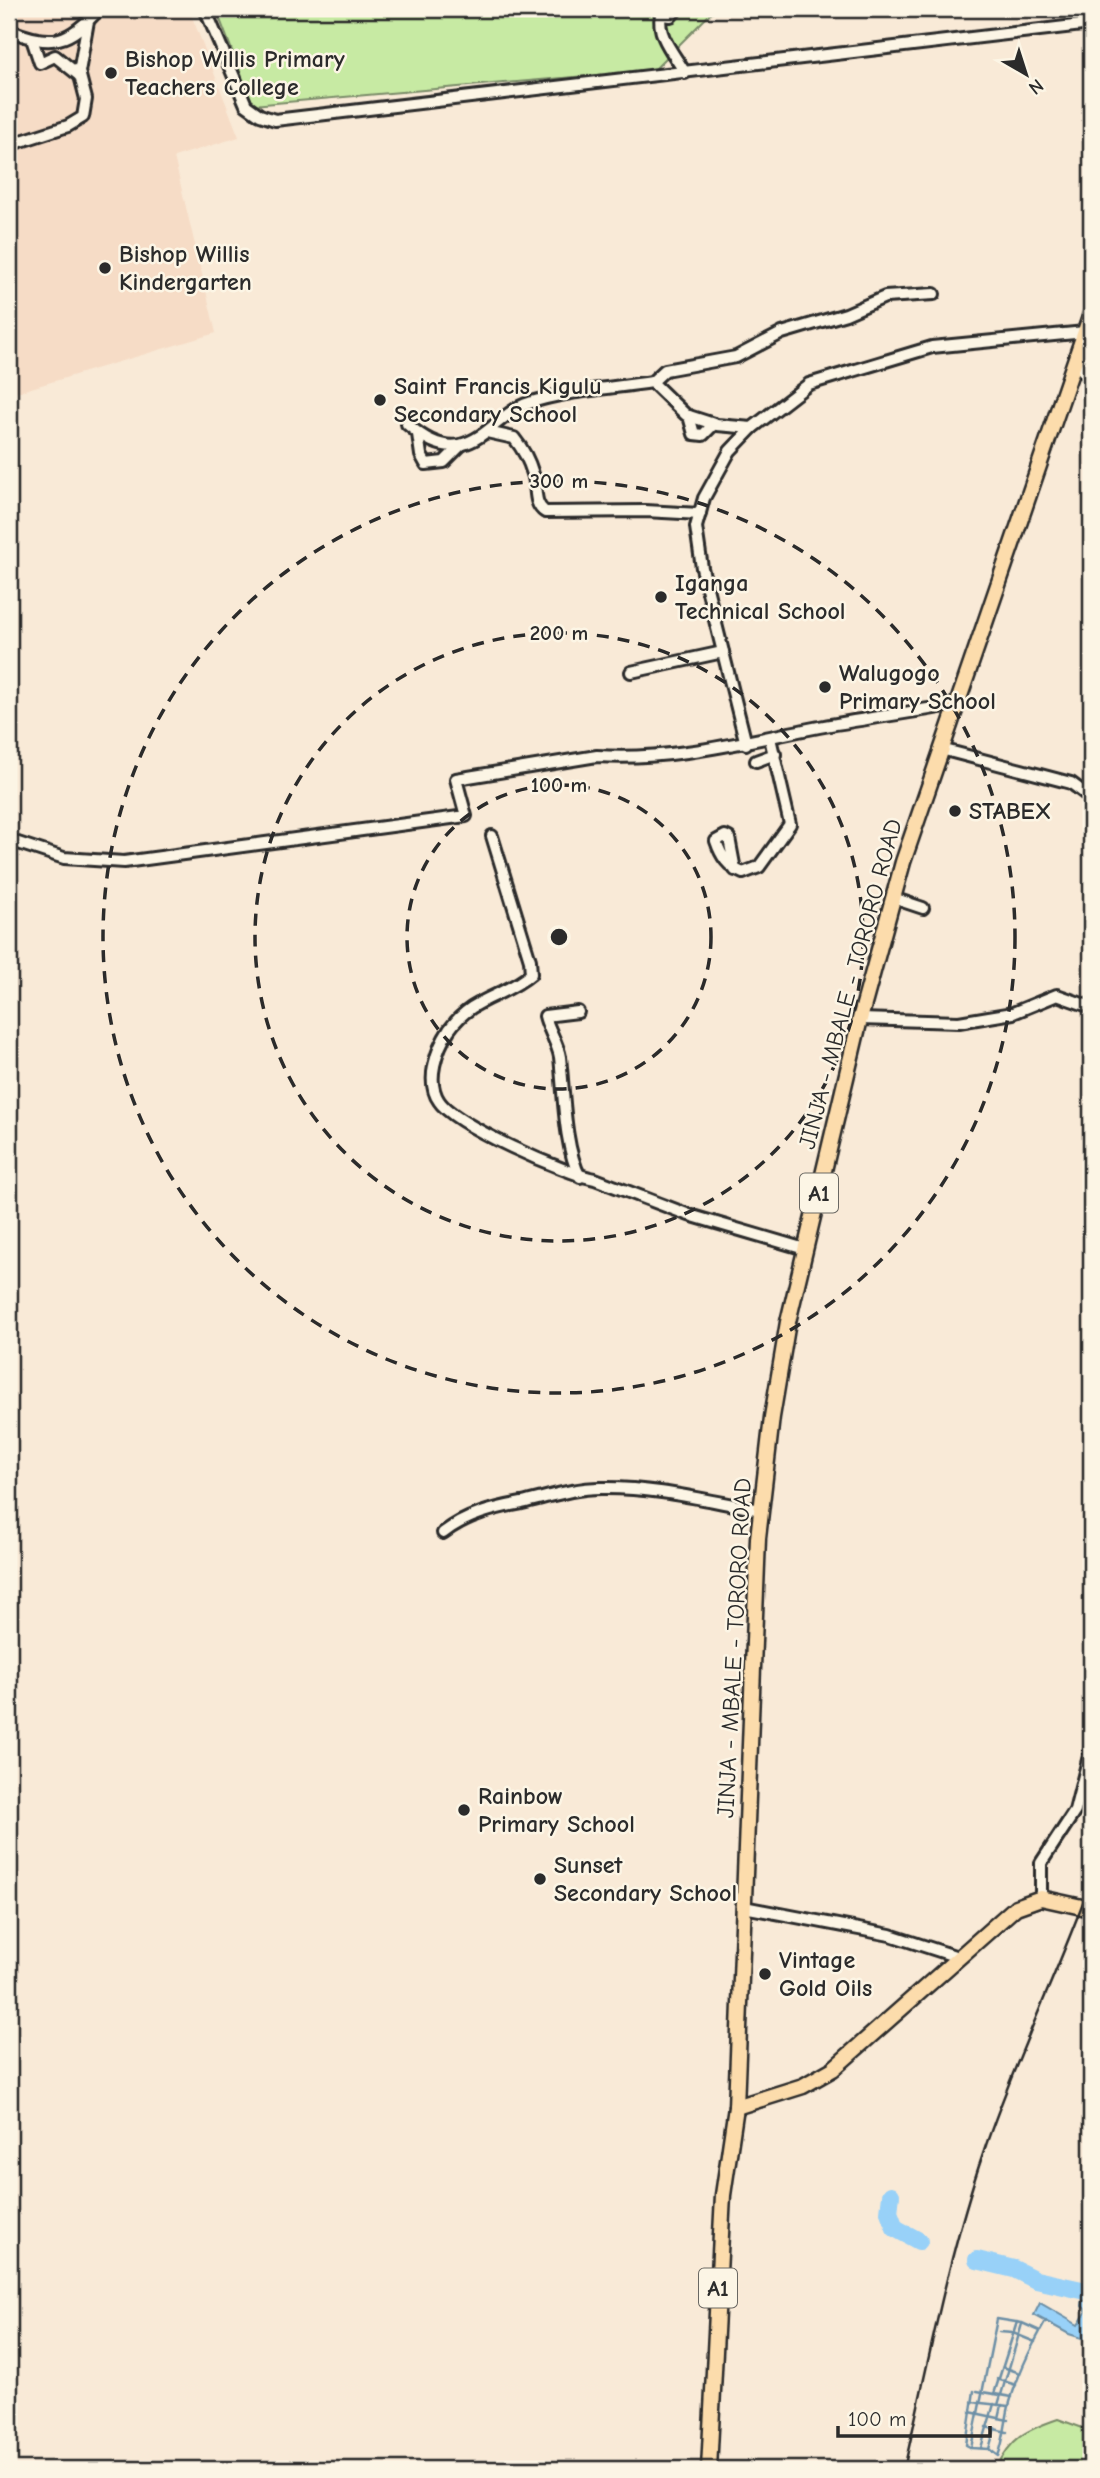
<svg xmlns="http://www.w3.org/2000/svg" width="1100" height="2478" font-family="'Comic Neue',sans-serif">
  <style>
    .built { fill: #f6dcc6 }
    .green { fill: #c7eaa3; stroke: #798a67; stroke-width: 2 }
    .water { fill: #98d1f8; stroke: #6c8fa6; stroke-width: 2 }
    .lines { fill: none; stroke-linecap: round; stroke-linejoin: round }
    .stream { stroke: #6c8fa6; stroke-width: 2.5 }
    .river { stroke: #98d1f8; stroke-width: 18 }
    .minor-casing { stroke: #2b2b2b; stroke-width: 16 }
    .major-casing { stroke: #2b2b2b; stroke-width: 19 }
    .minor { stroke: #fcf5e5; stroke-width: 10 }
    .major { stroke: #fcdcac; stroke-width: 14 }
    .rail { stroke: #2b2b2b; stroke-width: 2.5 }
    .ring { fill: none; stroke: #2b2b2b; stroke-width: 3.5; stroke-dasharray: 12 9 }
    .poi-dot { fill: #2b2b2b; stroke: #fcf5e5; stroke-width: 2.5 }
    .labels { text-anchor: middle; stroke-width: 5; stroke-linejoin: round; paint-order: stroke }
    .shield { fill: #fcf5e5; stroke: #6a6863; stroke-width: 2 }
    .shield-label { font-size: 23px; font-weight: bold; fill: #2b2b2b }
    .poi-label { font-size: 24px; font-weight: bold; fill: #2b2b2b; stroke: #fcf5e5; text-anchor: start }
    .street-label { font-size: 24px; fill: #2b2b2b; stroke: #fcf5e5 }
    .centre { fill: #2b2b2b; stroke: #fcf5e5; stroke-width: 3.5 }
    .ring-label { font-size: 21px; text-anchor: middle; font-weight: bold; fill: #2b2b2b; stroke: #fcf5e5; stroke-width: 5; stroke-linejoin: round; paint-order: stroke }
  </style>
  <rect width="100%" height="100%" fill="#f9ead7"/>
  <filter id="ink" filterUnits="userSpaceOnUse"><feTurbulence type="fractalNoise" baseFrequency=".0143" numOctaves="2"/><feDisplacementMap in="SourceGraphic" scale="14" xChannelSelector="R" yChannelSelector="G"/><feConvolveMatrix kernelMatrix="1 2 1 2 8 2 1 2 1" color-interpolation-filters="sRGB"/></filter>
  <g filter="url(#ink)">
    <polygon class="built" points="9,9 189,9 239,137 174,157 216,333 11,394"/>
    <g class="green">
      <polygon points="216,9 715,9 654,70 253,105"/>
      <path d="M1058,2419L1091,2431V2469H996C1011,2437 1026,2430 1058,2419Z"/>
    </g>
    <polygon class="water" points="1083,2300 1091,2301 1091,2341 1069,2334 1034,2315 1040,2303 1078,2325 1087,2311 1082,2306"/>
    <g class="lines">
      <g class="stream">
        <path d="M1040,2331L1022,2323L997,2319L971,2448L989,2449L998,2456C1005,2438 1005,2421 1010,2402C1018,2374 1031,2347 1046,2321"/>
        <polyline points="999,2332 1013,2333 1035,2342"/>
        <polyline points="1003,2367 1020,2373"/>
        <polyline points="997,2379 1016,2385"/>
        <polyline points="977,2391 1012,2397"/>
        <polyline points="994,2394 1017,2322"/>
        <polyline points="972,2402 1009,2406"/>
        <polyline points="998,2405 1022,2324"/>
        <polyline points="970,2412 1008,2420"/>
        <polyline points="999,2418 1002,2405"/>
        <polyline points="986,2427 1007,2432"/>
        <polyline points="970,2447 966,2445 974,2391"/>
        <polyline points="981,2448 994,2404"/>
        <polyline points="989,2449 995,2428"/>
      </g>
      <g class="river">
        <polyline points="891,2195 889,2212 895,2228 919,2241"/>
        <polyline points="977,2260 1014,2269 1036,2280 1091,2292"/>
      </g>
      <defs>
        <g id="minor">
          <polyline points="205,9 246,105 260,115 275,120 1091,24"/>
          <path d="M677,9L671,16L661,15C656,36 676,56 685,73"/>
          <path d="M9,30C52,48 69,43 99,9"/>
          <polyline points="32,39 40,63 55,56 80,76"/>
          <polyline points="9,145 68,126 83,117 86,99 79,72 88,21"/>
          <polyline points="1075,362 1091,380"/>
          <polyline points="652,382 686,415 717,425 752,428"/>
          <polyline points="689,416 694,434 703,435 714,424"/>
          <path d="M407,424C422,437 440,449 460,445C487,439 503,411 529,403C564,391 614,388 652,382L665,370L736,357L782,333L846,314L885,297L934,294"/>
          <path d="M487,432L514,438C523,449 529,460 533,474C538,487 532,503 545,512L645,511L700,514"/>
          <polyline points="418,434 421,455 426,464 444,462 461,445"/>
          <polyline points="631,672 723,652"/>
          <polyline points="746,744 702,568 696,527 704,498 730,451 752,428 809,384 932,347 1085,332"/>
          <polyline points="941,749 1071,783 1091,798"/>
          <polyline points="756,761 775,754"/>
          <path d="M492,836L530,960L531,974C503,998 473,996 449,1030C437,1048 425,1081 439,1101C454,1125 566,1174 595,1179L689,1215L805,1249"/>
          <path d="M9,840L64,858L124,862L466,816L456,779L597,756C670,761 743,742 814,728C861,719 909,713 957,704"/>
          <path d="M735,870L729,838L725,836L716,841C721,856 728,867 743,873L759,867L790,824L770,738"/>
          <polyline points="893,898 923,908"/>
          <path d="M578,1012L545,1016C548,1029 558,1044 560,1057C564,1093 564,1146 580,1177"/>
          <polyline points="860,1019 959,1022 1013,1013 1057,995 1091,1007"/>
          <path d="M443,1533C466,1515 494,1508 522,1503C548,1497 574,1488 601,1488C656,1487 708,1501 761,1510"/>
          <polyline points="1041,1898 1041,1863 1075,1811 1091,1748"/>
          <polyline points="744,1907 890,1935 958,1957"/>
        </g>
        <g id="major">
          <polyline points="736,2107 803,2086 833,2069 1016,1907 1041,1898 1091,1909"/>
          <polyline points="709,2469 723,2195 736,2107 758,1538 772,1417 788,1322 860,1019 903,862 1091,314"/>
        </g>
      </defs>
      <use href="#minor" class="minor-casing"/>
      <use href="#major" class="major-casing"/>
      <use href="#minor" class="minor"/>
      <use href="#major" class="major"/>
      <path class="rail" d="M904,2469C928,2364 948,2256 983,2154C1014,2061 1058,1973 1091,1881"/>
    </g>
  </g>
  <g class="ring">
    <circle cx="559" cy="937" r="152"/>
    <circle cx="559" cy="937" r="304"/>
    <circle cx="559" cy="937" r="456"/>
  </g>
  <g class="poi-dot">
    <circle cx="111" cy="73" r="7"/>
    <circle cx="105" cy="268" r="7"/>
    <circle cx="380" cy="400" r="7"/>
    <circle cx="661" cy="597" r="7"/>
    <circle cx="825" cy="687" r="7"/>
    <circle cx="955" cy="811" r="7"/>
    <circle cx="464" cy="1810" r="7"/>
    <circle cx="540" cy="1879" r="7"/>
    <circle cx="765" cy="1974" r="7"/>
  </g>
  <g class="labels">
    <g class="shield">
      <rect x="800" y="1173.5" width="38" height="39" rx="5"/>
      <rect x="699" y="2268.5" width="38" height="39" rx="5"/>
    </g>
    <g class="shield-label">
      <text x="819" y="1201">A1</text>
      <text x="718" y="2296">A1</text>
    </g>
    <g class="poi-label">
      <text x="125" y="67">Bishop Willis Primary<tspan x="125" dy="28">Teachers College</tspan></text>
      <text x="119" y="262">Bishop Willis<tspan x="119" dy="28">Kindergarten</tspan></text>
      <text x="394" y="394">Saint Francis Kigulu<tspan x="394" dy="28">Secondary School</tspan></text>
      <text x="675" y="591">Iganga<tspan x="675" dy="28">Technical School</tspan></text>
      <text x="839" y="681">Walugogo<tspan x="839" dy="28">Primary School</tspan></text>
      <text x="969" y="819">STABEX</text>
      <text x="478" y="1804">Rainbow<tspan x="478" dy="28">Primary School</tspan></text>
      <text x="554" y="1873">Sunset<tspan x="554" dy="28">Secondary School</tspan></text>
      <text x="779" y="1968">Vintage<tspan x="779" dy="28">Gold Oils</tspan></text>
    </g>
    <g class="street-label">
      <text transform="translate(850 984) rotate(-75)" y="8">JINJA - MBALE - TORORO ROAD</text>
      <text transform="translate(734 1648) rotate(-87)" y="8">JINJA - MBALE - TORORO ROAD</text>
    </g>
  </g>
  <circle cx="559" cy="937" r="10" class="centre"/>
  <g class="ring-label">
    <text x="559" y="488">300 m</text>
    <text x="559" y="640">200 m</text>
    <text x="559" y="792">100 m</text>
  </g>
  <rect width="1100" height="2478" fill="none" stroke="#fcf5e5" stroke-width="35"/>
  <rect x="18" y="18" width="1065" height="2443" fill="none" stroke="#2b2b2b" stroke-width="2.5" filter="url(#ink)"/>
  <g transform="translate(1026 74) rotate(141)" stroke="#fcf5e5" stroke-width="5" paint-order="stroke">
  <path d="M0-5L12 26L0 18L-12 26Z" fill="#2b2b2b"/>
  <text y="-10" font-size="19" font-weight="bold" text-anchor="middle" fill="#2b2b2b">N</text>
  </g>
  <path d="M838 2426v10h152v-10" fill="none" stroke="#2b2b2b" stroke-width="3.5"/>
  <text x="848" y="2426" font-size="21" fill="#2b2b2b" stroke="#fcf5e5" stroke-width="5" paint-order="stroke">100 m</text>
</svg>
